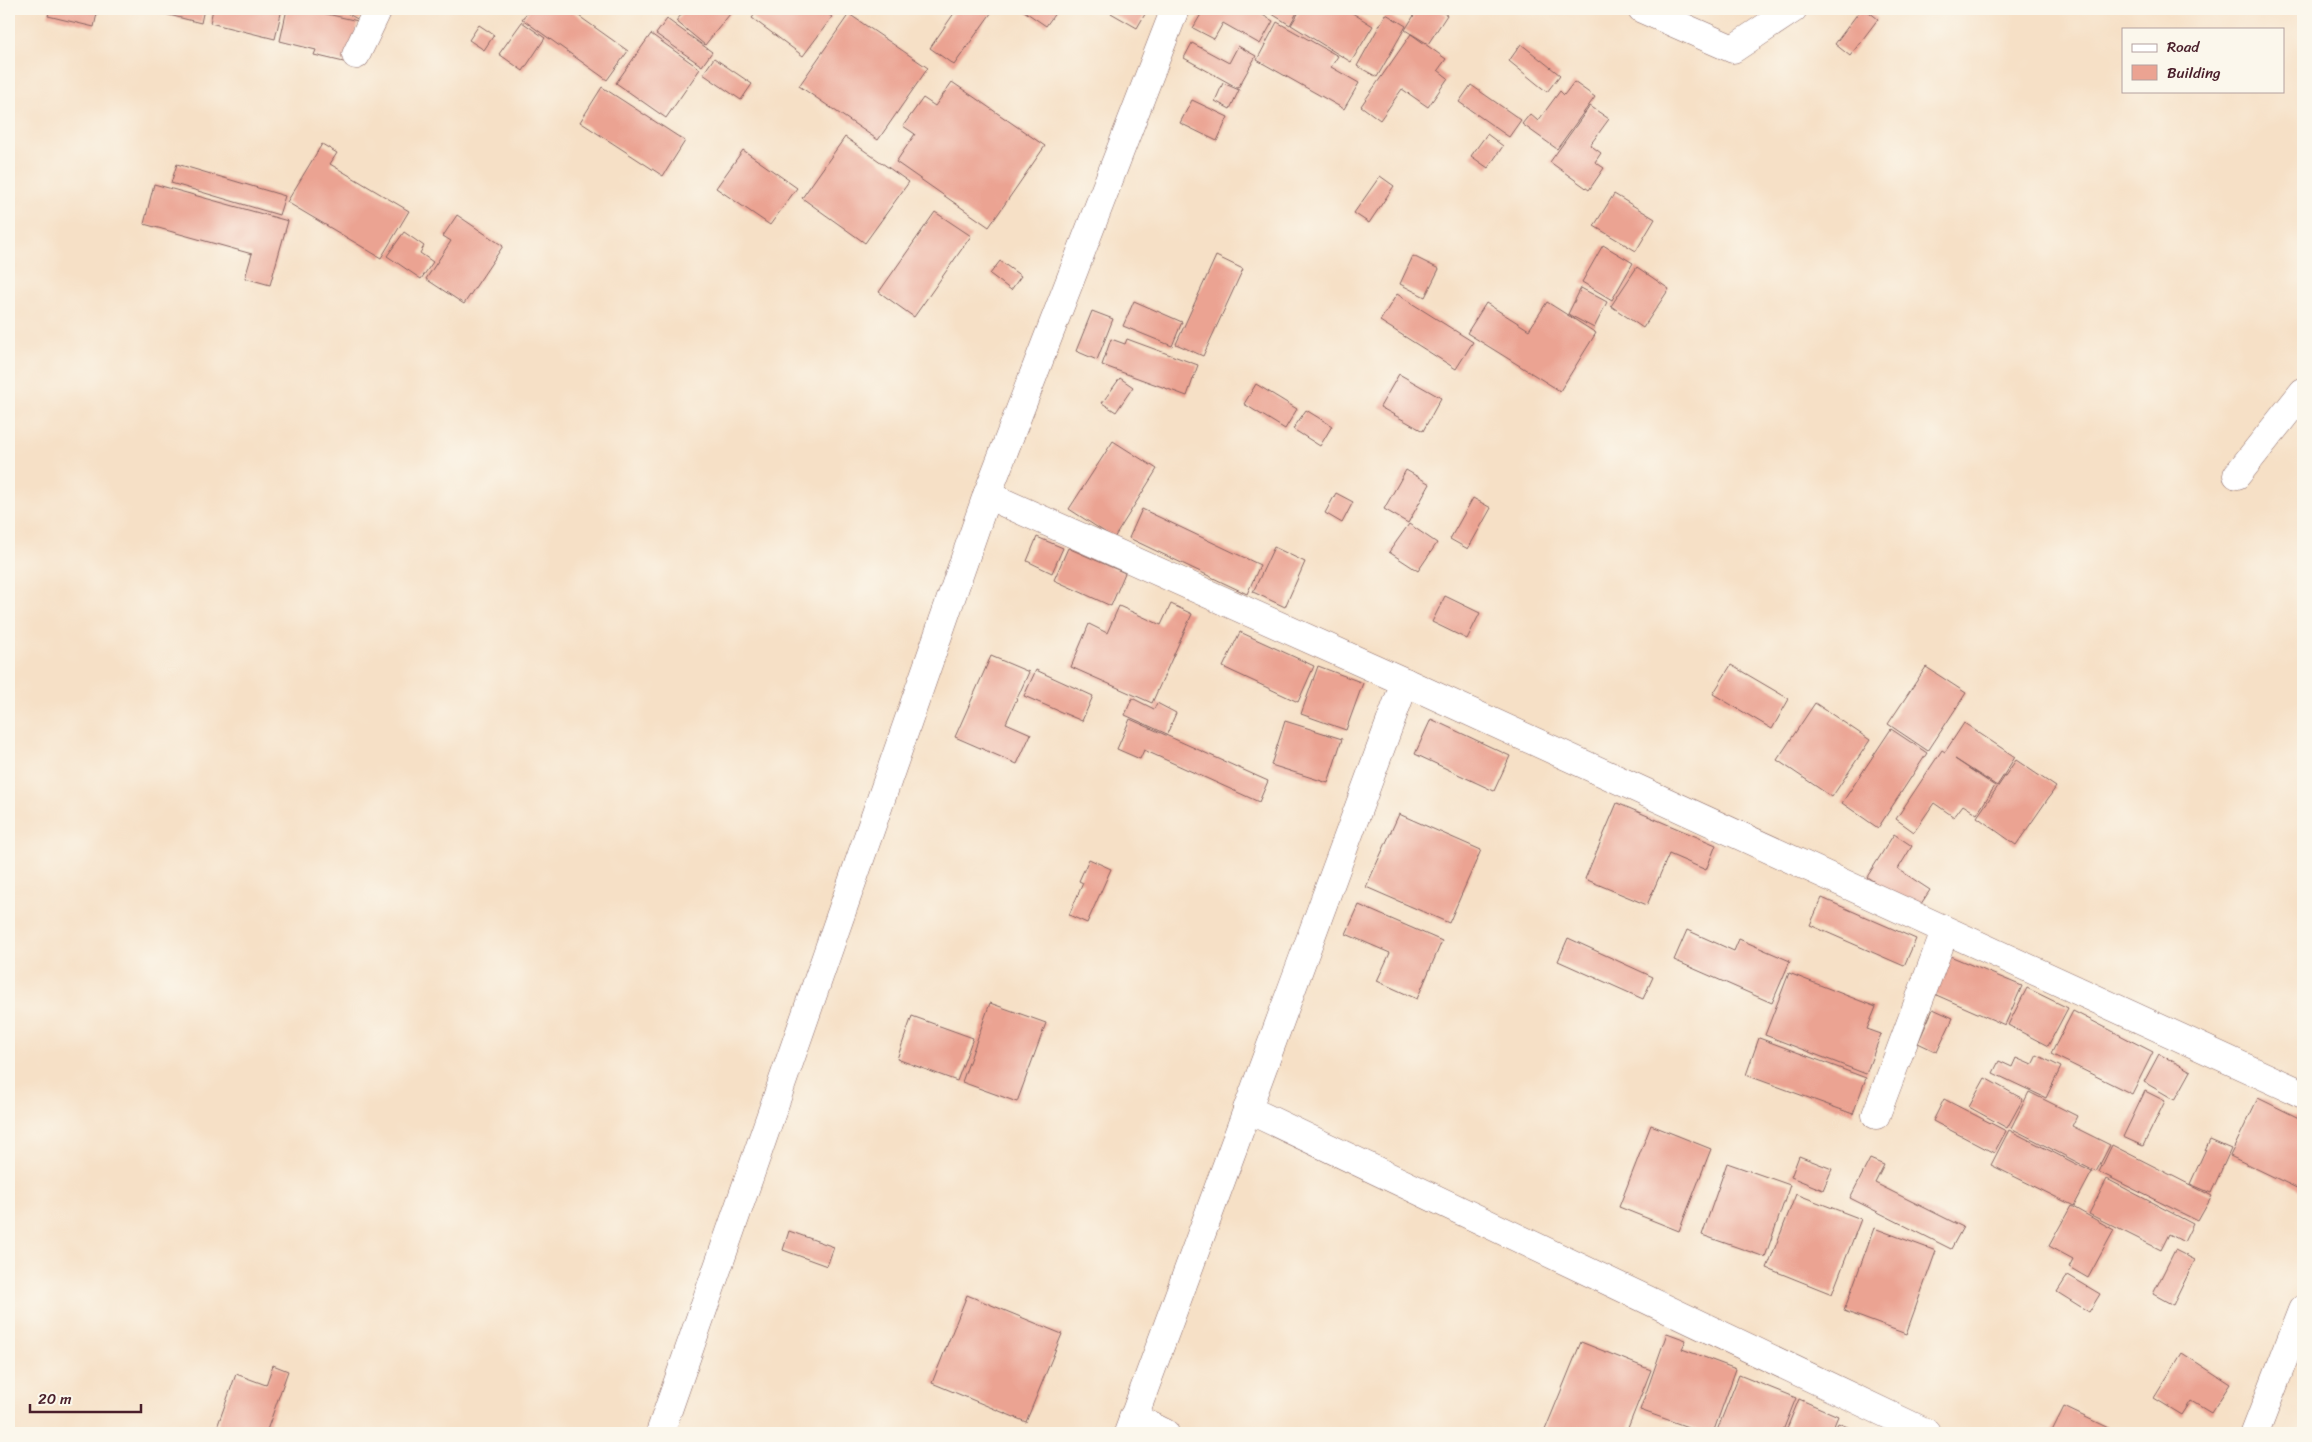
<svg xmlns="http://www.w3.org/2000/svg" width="2312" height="1442" font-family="Sriracha,sans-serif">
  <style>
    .building { fill: #eba392 }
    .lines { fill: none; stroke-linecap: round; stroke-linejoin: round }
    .minor-casing { stroke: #866361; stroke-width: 29 }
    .minor { stroke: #fff; stroke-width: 28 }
  </style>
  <rect width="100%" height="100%" fill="#fbf7ec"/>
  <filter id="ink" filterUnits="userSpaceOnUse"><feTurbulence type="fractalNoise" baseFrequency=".02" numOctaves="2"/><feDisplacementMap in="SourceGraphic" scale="10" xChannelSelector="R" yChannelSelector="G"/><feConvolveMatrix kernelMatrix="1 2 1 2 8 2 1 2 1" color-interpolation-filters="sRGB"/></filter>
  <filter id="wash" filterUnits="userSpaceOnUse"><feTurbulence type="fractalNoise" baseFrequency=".0096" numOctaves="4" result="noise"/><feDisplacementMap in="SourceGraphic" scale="20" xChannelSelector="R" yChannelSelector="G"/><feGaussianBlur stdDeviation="1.12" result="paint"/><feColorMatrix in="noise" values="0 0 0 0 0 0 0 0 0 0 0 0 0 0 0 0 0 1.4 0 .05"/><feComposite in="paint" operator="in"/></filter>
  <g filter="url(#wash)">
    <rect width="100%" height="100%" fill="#f6e0c6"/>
    <g id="blocks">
      <g class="building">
        <polygon points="50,9 98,9 94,27 48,16"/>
        <polygon points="145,9 204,9 201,23"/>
        <polygon points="213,9 282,9 275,39 210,23"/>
        <polygon points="287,9 305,9 358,21 348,63 314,55 316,50 280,41"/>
        <polygon points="340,9 364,9 359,20"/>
        <polygon points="530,9 569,9 628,51 607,80 522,19"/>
        <polygon points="686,9 734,9 705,45 676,21"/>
        <polygon points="759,9 821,9 832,17 803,56 752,18"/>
        <polygon points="957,9 994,9 954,65 930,48"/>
        <polygon points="1021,9 1058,9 1046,26"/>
        <polygon points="1104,9 1148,9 1137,28"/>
        <polygon points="1204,9 1252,9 1273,21 1260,44 1223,23 1214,39 1193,28"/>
        <polygon points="1264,9 1299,9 1290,25"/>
        <polygon points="1301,9 1346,9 1373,26 1351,62 1291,25"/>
        <polygon points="1418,9 1437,9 1447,15 1428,44 1405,30"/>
        <polygon points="1861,9 1865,9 1878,19 1850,56 1835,44"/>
        <polygon points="849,14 928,68 878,140 799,86"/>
        <polygon points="1386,14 1406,26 1377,77 1357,66"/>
        <polygon points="667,19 712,52 702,66 656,34"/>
        <polygon points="522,22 545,38 523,71 499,54"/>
        <polygon points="1277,22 1338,56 1331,67 1359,83 1344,109 1257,60"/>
        <polygon points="479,25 494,35 484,50 469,40"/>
        <polygon points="651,34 700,69 666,118 616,83"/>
        <polygon points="1411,34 1446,59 1438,70 1448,78 1428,107 1402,89 1380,120 1361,106"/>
        <polygon points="1192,43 1229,63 1238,46 1256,56 1238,88 1184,58"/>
        <polygon points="1521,44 1560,75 1547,92 1509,61"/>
        <polygon points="714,58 752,84 741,100 703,74"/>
        <polygon points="952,82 1045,146 989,227 896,162 915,134 903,126 923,98 935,106"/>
        <polygon points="1574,82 1595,97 1557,149 1522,124 1530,114 1538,121 1560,91 1564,95"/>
        <polygon points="1223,83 1239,90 1230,109 1215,101"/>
        <polygon points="1471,85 1521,120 1509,137 1459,102"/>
        <polygon points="602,87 685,141 663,176 580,122"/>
        <polygon points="1192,100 1228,117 1217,141 1180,123"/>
        <polygon points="1590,106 1609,119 1590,145 1601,153 1595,162 1604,168 1589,190 1550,162"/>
        <polygon points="1487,134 1503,146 1488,168 1471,156"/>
        <polygon points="845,137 909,182 865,243 802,198"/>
        <polygon points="322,144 337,153 330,164 409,211 381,258 287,202"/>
        <polygon points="743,150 797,188 770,225 716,188"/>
        <polygon points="177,164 285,196 279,215 171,183"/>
        <polygon points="1380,176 1394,186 1369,223 1354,213"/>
        <polygon points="154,184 288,221 270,285 245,278 252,254 144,224"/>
        <polygon points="1614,194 1655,219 1636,251 1594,226"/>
        <polygon points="935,212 971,236 914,317 879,292"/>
        <polygon points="457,215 503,246 464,304 426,279 451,241 443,236"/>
        <polygon points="404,232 424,246 420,253 433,262 421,279 387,256"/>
        <polygon points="1603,245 1633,263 1612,300 1582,282"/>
        <polygon points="1216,256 1243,269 1203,356 1176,344"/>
        <polygon points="1413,256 1439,269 1425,297 1400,284"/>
        <polygon points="1000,261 1021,276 1011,290 990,274"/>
        <polygon points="1637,267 1669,289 1643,328 1611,306"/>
        <polygon points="1581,288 1607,302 1594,328 1568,314"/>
        <polygon points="1397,294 1473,342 1456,369 1380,321"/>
        <polygon points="1134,301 1182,322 1172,346 1123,326"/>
        <polygon points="1547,302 1596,333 1560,391 1467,333 1486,303 1529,330"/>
        <polygon points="1092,311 1113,319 1097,360 1076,351"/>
        <polygon points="1111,339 1125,344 1127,339 1198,365 1187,396 1102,365"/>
        <polygon points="1399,374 1441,398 1423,431 1380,407"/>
        <polygon points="1120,378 1133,387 1116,412 1102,403"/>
        <polygon points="1256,384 1297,409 1285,429 1244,404"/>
        <polygon points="1306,410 1332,426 1320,446 1293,429"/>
        <polygon points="1113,441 1157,469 1114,538 1069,509"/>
        <polygon points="1406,470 1430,484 1408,523 1384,509"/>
        <polygon points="1336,493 1353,502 1342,523 1325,513"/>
        <polygon points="1473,498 1491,508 1468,549 1450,539"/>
        <polygon points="1142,509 1260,565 1247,594 1129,538"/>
        <polygon points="1409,524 1437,543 1418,571 1389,552"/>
        <polygon points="1037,537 1063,548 1052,573 1027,561"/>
        <polygon points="1274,547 1305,562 1285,607 1253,592"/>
        <polygon points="1068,548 1125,573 1111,606 1054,580"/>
        <polygon points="1445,596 1480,613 1467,639 1432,622"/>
        <polygon points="1171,604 1192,614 1152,703 1071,667 1089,624 1107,633 1119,606 1161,625"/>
        <polygon points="1240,632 1314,666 1298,702 1223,667"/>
        <polygon points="991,656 1029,672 1006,723 1031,734 1017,764 955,737"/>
        <polygon points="1731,665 1789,699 1772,729 1713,694"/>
        <polygon points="1318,666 1363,683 1346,730 1301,714"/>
        <polygon points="1926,667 1966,693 1928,751 1888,724"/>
        <polygon points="1036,670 1093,696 1082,721 1024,696"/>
        <polygon points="1132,698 1154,709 1157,703 1176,713 1167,734 1125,715"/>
        <polygon points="1815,703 1870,740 1832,797 1777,760"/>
        <polygon points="1130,719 1268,781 1259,802 1144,750 1140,759 1117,749"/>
        <polygon points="1431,719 1510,756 1494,791 1415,754"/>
        <polygon points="1285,721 1342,739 1328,783 1271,765"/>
        <polygon points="1964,723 2015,757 1997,786 1955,759 1995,786 1977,814 1963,805 1954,817 1934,803 1914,832 1896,819 1942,750 1945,752"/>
        <polygon points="1891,729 1927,753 1878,828 1842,803"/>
        <polygon points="2016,760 2056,787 2016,845 1977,817"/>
        <polygon points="1617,803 1716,845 1706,870 1669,854 1647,905 1585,879"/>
        <polygon points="1399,814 1481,850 1449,923 1366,887"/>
        <polygon points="1894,834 1912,846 1898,869 1930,890 1917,910 1867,877"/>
        <polygon points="1089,859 1111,869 1087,923 1069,915 1083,883 1079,881"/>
        <polygon points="1822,898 1916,939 1904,966 1810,925"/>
        <polygon points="1359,905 1442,941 1417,999 1377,981 1390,953 1346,934"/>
        <polygon points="1687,930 1734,951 1739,939 1790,961 1772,1003 1674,960"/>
        <polygon points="1568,938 1653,977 1643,999 1558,961"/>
        <polygon points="1950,956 2022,986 2005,1025 1934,994"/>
        <polygon points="1789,973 1876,1007 1867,1029 1881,1034 1866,1074 1765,1035"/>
        <polygon points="2027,988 2068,1008 2048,1046 2008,1025"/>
        <polygon points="990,1003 1046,1023 1017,1102 962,1082"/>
        <polygon points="1933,1009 1953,1018 1937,1052 1918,1043"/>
        <polygon points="2073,1011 2153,1052 2132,1094 2051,1054"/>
        <polygon points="912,1016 973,1038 957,1081 897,1059"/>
        <polygon points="1759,1038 1866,1078 1853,1114 1746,1075"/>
        <polygon points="2159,1054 2191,1071 2175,1100 2144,1082"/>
        <polygon points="2037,1055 2061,1067 2046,1098 1993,1073 1999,1061 2012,1067 2016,1058 2032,1065"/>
        <polygon points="1985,1078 2023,1099 2007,1128 1969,1107"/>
        <polygon points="2145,1091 2165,1101 2143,1146 2123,1137"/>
        <polygon points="2029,1092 2077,1116 2072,1126 2110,1145 2096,1172 2011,1128"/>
        <polygon points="2258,1098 2303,1120 2303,1191 2230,1156"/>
        <polygon points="1944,1099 2006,1131 1994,1153 1933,1121"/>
        <polygon points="1651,1125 1711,1149 1679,1231 1619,1207"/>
        <polygon points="2009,1130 2092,1172 2074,1206 1991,1165"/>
        <polygon points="2210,1140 2231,1149 2211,1193 2190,1184"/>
        <polygon points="2112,1145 2212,1196 2198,1221 2099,1172"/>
        <polygon points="1799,1156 1832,1169 1823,1190 1791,1177"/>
        <polygon points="1870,1159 1884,1165 1875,1183 1963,1227 1951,1249 1850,1198"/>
        <polygon points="1727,1163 1790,1185 1765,1257 1702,1235"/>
        <polygon points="2107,1179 2193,1224 2184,1242 2169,1234 2161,1250 2089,1214"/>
        <polygon points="1796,1194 1861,1219 1832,1294 1767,1268"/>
        <polygon points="2071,1206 2114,1230 2088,1278 2069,1267 2073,1259 2049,1246"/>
        <polygon points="1874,1228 1936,1251 1906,1334 1844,1311"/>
        <polygon points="789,1231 834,1247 827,1266 783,1250"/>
        <polygon points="2175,1250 2195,1260 2173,1305 2153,1294"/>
        <polygon points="2068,1275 2100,1294 2089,1312 2057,1292"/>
        <polygon points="967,1295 1062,1334 1026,1422 932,1383"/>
        <polygon points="1667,1333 1686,1340 1682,1349 1736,1369 1713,1433 1705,1433 1640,1410"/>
        <polygon points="1581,1342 1651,1370 1626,1433 1553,1433 1545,1430"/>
        <polygon points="2182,1353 2230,1384 2211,1413 2191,1401 2182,1415 2154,1398"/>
        <polygon points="273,1365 288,1371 266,1433 215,1433 236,1374 266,1385"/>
        <polygon points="1739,1375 1796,1398 1782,1433 1716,1433"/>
        <polygon points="1799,1399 1838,1416 1831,1433 1785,1433"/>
        <polygon points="2064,1407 2119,1433 2051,1433"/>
        <polygon points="1838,1423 1862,1433 1833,1433"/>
      </g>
    </g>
  </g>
  <g filter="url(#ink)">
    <use href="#blocks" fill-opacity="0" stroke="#866361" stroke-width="1"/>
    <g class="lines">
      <defs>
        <g id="minor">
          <polyline points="1642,9 1733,49 1793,9"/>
          <polyline points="356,55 378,9"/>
          <polyline points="2237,475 2303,392"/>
          <polyline points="987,495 1405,682 2303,1094"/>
          <polyline points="1247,1109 1927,1433"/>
          <polyline points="1876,1115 1945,931"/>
          <polyline points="1133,1417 1165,1433"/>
          <polyline points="660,1433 987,495 1175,9"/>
          <polyline points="1128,1433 1405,682"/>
          <polyline points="2255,1433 2303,1309"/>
        </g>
      </defs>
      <use href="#minor" class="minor-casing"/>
      <use href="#minor" class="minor"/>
    </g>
  </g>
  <rect width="2312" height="1442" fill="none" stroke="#fbf7ec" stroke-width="30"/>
  <rect x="2122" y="28" width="162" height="65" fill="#fbf7ec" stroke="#b4a19f"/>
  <rect x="2132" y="44" width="25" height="8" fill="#ffffff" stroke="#b4a19f"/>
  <text x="2167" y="52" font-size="15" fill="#4a1f2b">Road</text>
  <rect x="2132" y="65" width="25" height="15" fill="#eba392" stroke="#b4a19f"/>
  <text x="2167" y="78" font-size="15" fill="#4a1f2b">Building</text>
  <path d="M30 1404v8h111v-8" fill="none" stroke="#4a1f2b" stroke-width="2.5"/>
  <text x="38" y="1404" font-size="15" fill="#4a1f2b" stroke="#fbf7ec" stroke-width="4" paint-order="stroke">20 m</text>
</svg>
